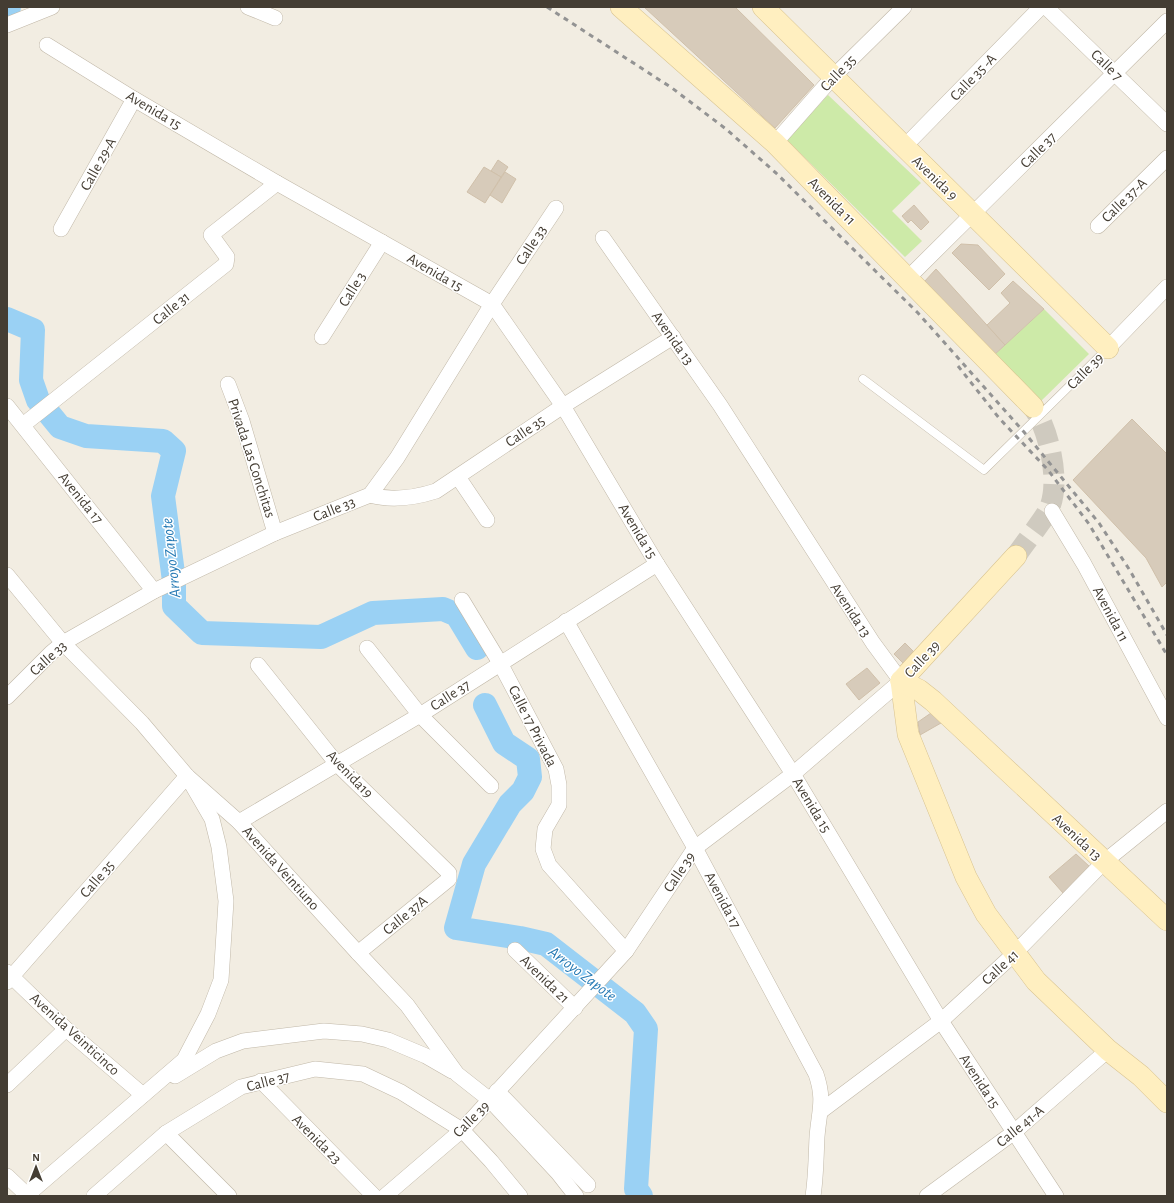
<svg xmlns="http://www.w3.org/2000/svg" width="1174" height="1203" font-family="'Alegreya Sans',sans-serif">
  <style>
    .green { fill: #cdeaa8 }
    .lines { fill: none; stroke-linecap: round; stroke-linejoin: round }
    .river { stroke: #9ad1f4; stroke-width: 24 }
    .building { fill: #d7cbba; stroke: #d0c0aa }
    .secondary-tunnel { stroke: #cfcabf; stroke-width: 21; stroke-dasharray: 21 10; stroke-linecap: butt }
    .lane-casing { stroke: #c1b8a8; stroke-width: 9 }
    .street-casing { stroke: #c1b8a8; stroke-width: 16 }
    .secondary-casing { stroke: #d9c491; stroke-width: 22 }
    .lane { stroke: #fff; stroke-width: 8 }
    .street { stroke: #fff; stroke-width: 15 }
    .secondary { stroke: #ffefc0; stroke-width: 21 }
    .rail { stroke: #939393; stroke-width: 3; stroke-dasharray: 5 5; stroke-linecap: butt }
    .labels { text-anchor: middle; stroke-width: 3; stroke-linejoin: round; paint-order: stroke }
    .street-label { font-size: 15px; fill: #443d33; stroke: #fff }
    .water-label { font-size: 16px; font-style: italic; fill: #277bb5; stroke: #fff }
  </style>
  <rect width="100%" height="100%" fill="#f2ede2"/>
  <g class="green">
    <polygon points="828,95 921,183 892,211 922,241 905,257 787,140"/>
    <polygon points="1044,309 1089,354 1039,403 993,356"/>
  </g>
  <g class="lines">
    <g class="river">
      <polyline points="7,10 9,7"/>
      <polyline points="7,319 33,330 31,380 38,400 60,427 86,436 163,441 174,451 163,496 174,581 174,606 202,633 321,637 373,613 443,609 457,615 477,648"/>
      <polyline points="485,705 504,743 528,759 530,777 523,791 510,804 474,864 456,928 520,938 546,944 635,1013 646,1029 636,1189 641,1196"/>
    </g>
  </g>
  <g class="building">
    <polygon points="644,7 735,7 814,85 775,128"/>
    <polygon points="498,160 508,167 501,177 491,171"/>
    <polygon points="484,167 501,177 485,203 467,192"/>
    <polygon points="505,172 516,179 502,203 490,195"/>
    <polygon points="914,205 929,222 921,230 911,220 908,223 902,216"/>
    <polygon points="961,244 978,245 1005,274 989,290 952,253"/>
    <polygon points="936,269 1005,345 993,356 924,282"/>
    <polygon points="1013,281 1044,309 1005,345 987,325 1010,303 1001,293"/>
    <polygon points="1132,419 1166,453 1167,452 1167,582 1162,587 1146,558 1073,480"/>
    <polygon points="905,643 916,654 905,665 894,654"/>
    <polygon points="867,668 880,683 859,700 846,684"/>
    <polygon points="931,713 941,723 920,735 918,722"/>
    <polygon points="1076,854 1090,867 1063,893 1049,877"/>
  </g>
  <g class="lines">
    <path class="secondary-tunnel" d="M1016,556C1026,541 1039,526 1048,511C1062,485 1049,429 1033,407"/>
    <defs>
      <polyline id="lane" points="863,379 984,470 1107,349"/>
      <g id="street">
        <polyline points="248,7 275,18"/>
        <polyline points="1046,7 1167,124"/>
        <polyline points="7,25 52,7"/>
        <polyline points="47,45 134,99 277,183 492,304 563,406 657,564 793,774 941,1021 1056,1196"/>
        <polyline points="775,143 833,77 904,7"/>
        <polyline points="904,147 1041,7"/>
        <polyline points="1098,226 1167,158"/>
        <polyline points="61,229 134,99"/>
        <polyline points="908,278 1167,21"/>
        <polyline points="322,337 382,242"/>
        <polyline points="1108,348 1167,287"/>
        <polyline points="228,384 242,421 275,533"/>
        <polyline points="7,406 154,591"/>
        <polyline points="23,425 226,264 227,257 211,235 277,183"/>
        <polyline points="458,477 487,520"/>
        <path d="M370,495C392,501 414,498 436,491L563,406L673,337"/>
        <polyline points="1052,511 1084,564 1167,718"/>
        <polyline points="7,575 63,643 142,723 187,776 239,822 358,953 407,1005 457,1074 490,1100 558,1173 576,1196"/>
        <polyline points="462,600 500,663 556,769 559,785 559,805 545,829 543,849 549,865 626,951"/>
        <path d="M566,621L695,848L816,1074C825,1100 819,1111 817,1137C816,1157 816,1177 813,1196"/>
        <polyline points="367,648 420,715 491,786"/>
        <polyline points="258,665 337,764 449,873 449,879 358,953"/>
        <polyline points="7,697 51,653 63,643 154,591 275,533 370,495 397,458 492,304 556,208"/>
        <polyline points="239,822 420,715 657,564"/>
        <polyline points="515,950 575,1008"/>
        <polyline points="7,972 66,1029 143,1095"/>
        <polyline points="7,982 187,776 212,819 219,847 226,901 221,980 208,1014 184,1060 26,1196"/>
        <polyline points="175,1076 216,1051 243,1041 324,1031 362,1034 388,1040 426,1056 452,1071"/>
        <polyline points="261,1081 374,1196"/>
        <polyline points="7,1085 66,1029"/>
        <polyline points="497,1091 588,1185"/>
        <polyline points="821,1111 941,1021 1014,954 1104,862 1167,811"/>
        <polyline points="166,1133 229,1196"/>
        <polyline points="7,1176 27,1195"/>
        <polyline points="94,1196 166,1133 241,1087 315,1069 363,1074 401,1092 462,1130 491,1161 520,1196"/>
        <polyline points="385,1196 462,1130 626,951 695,848 793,774 901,681 873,643 720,405 603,238"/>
        <polyline points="927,1196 1013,1133 1108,1050"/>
      </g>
      <g id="secondary">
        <polyline points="621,7 775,143 1033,407"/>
        <polyline points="763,7 1108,348"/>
        <polyline points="901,681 908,734 966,877 986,914 1036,981 1108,1050 1141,1076 1167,1102"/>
        <polyline points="901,681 919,690 933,701 1167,920"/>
        <polyline points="901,681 1016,556"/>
      </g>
    </defs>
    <use href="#lane" class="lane-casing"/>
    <use href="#street" class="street-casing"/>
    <use href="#secondary" class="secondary-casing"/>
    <use href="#lane" class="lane"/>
    <use href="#street" class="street"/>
    <use href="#secondary" class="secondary"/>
    <g class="rail">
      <polyline points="547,7 672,88 726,129 776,173 918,313 1024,432 1099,523 1129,569 1167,635"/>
      <polyline points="958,366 999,418 1048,470 1089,524 1167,655"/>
    </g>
  </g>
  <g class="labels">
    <g class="street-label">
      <text transform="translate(1107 65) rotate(44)" y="5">Calle 7</text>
      <text transform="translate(838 73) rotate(-46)" y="5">Calle 35</text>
      <text transform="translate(973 77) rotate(-46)" y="5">Calle 35 -A</text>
      <text transform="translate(154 110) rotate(31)" y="5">Avenida 15</text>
      <text transform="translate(1038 150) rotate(-45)" y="5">Calle 37</text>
      <text transform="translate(98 164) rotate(-61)" y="5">Calle 29-A</text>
      <text transform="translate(935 178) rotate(44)" y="5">Avenida 9</text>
      <text transform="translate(1124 200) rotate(-44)" y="5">Calle 37-A</text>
      <text transform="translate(832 201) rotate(45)" y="5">Avenida 11</text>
      <text transform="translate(531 245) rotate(-57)" y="5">Calle 33</text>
      <text transform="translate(435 272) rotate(30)" y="5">Avenida 15</text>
      <text transform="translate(352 289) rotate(-58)" y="5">Calle 3</text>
      <text transform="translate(171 308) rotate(-39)" y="5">Calle 31</text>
      <text transform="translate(673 338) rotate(55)" y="5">Avenida 13</text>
      <text transform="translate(1085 371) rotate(-45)" y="5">Calle 39</text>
      <text transform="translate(525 431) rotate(-34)" y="5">Calle 35</text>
      <text transform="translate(252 458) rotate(72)" y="5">Privada Las Conchitas</text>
      <text transform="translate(81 498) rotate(51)" y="5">Avenida 17</text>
      <text transform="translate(334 509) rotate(-22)" y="5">Calle 33</text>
      <text transform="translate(638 531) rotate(59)" y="5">Avenida 15</text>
      <text transform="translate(851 610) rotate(57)" y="5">Avenida 13</text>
      <text transform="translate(1111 614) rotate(62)" y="5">Avenida 11</text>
      <text transform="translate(48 658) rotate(-42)" y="5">Calle 33</text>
      <text transform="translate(922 659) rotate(-47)" y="5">Calle 39</text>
      <text transform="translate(450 695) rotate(-33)" y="5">Calle 37</text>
      <text transform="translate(533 726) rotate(63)" y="5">Calle 17 Privada</text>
      <text transform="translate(350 774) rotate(46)" y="5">Avenida19</text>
      <text transform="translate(812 805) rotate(59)" y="5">Avenida 15</text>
      <text transform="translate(1077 837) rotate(43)" y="5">Avenida 13</text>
      <text transform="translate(281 868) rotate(48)" y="5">Avenida Veintiuno</text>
      <text transform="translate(679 872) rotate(-56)" y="5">Calle 39</text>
      <text transform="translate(97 879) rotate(-49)" y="5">Calle 35</text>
      <text transform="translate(723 900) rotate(62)" y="5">Avenida 17</text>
      <text transform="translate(405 915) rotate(-39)" y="5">Calle 37A</text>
      <text transform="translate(1000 967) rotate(-43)" y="5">Calle 41</text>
      <text transform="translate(545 979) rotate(44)" y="5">Avenida 21</text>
      <text transform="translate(75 1034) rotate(42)" y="5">Avenida Veinticinco</text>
      <text transform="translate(268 1081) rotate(-15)" y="5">Calle 37</text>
      <text transform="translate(980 1081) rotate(57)" y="5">Avenida 15</text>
      <text transform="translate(471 1119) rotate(-45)" y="5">Calle 39</text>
      <text transform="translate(1020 1126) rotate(-39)" y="5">Calle 41-A</text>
      <text transform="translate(317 1139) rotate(45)" y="5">Avenida 23</text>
    </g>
    <g class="water-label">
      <text transform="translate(170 558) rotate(-96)" y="6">Arroyo Zapote</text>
      <text transform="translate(583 973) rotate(37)" y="6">Arroyo Zapote</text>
    </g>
  </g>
  <rect width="1174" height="1203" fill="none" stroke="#443d33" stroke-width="16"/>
  <g transform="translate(36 1167)" stroke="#ffffff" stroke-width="3" paint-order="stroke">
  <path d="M0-3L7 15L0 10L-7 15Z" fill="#443d33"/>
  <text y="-6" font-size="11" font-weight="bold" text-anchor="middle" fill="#443d33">N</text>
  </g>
</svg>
